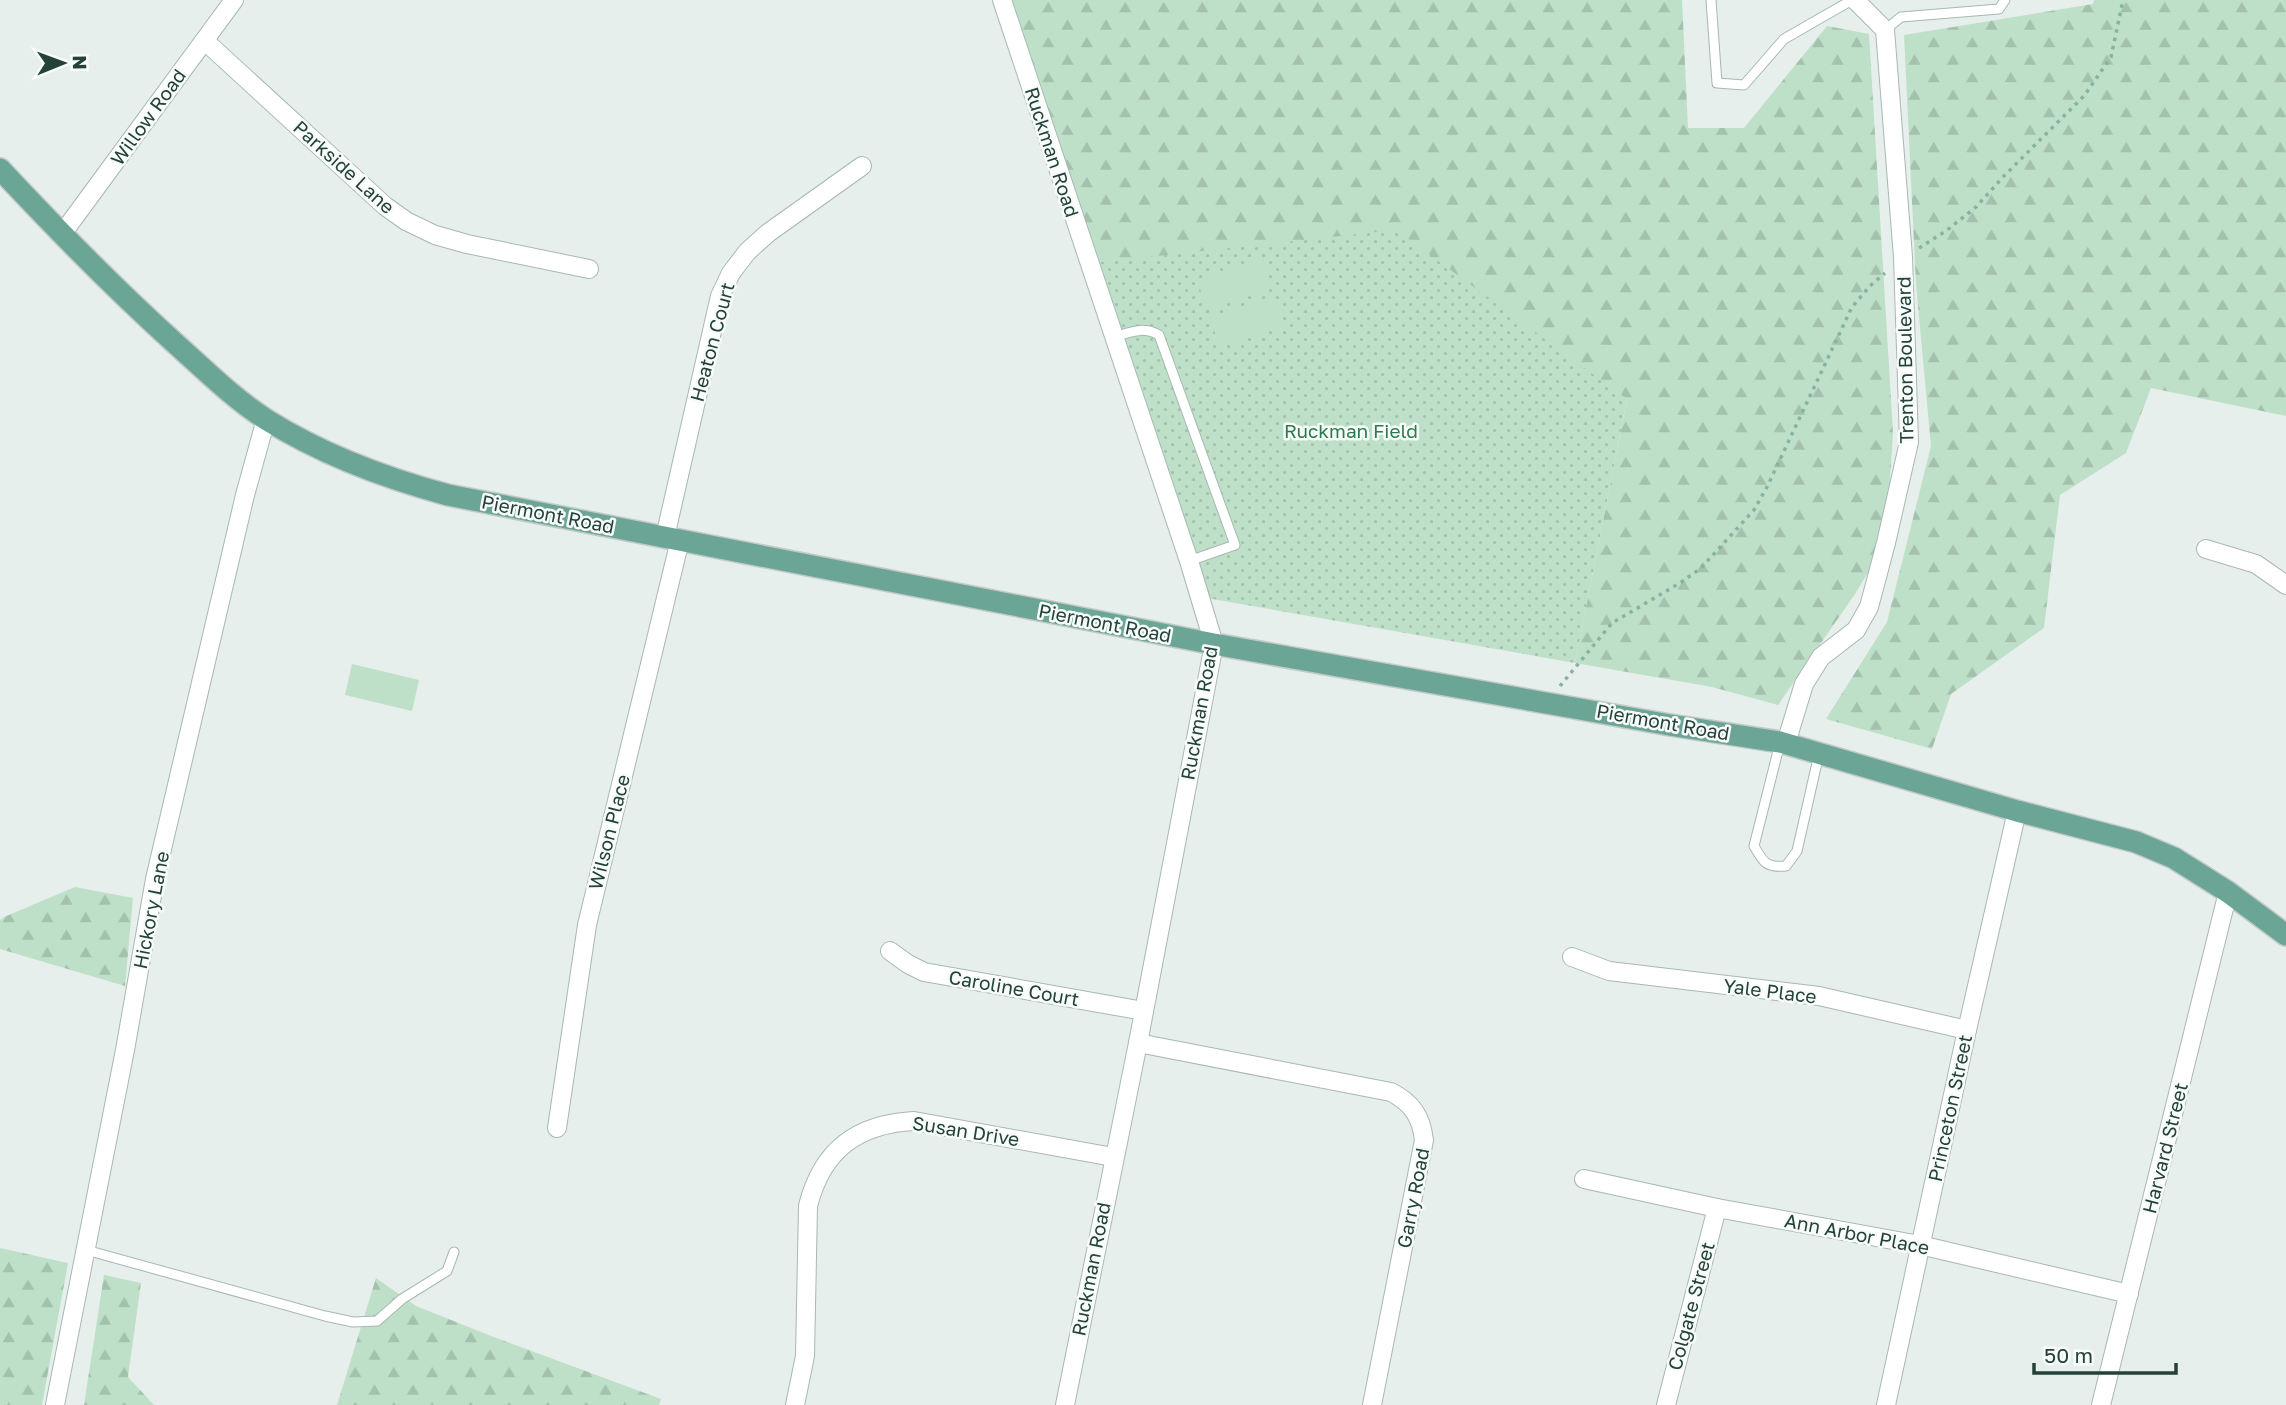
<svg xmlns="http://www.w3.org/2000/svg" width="2286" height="1405" font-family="'Golos Text',sans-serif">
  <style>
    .forest { fill: url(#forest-firs) }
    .park { fill: url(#park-dots) }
    .pitch { fill: #bfe0c8 }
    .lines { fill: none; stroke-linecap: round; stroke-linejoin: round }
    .lane-casing { stroke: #a8b8b2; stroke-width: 11 }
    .street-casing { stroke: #a8b8b2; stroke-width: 20 }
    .primary-casing { stroke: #c2cac8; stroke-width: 24 }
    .path { stroke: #86b3a5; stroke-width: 3.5; stroke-dasharray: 3.5 5; stroke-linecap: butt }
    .lane { stroke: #fff; stroke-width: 9 }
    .street { stroke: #fff; stroke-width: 18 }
    .primary { stroke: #6aa596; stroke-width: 21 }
    .labels { text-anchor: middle; stroke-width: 5; stroke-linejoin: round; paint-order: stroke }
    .street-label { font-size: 19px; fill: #24423a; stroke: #f7fbf9 }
    .park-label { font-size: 19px; fill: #2d7a4b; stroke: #f7fbf9 }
  </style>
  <defs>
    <pattern id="forest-firs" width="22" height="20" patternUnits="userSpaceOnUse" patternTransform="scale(1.75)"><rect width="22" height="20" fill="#bfe0c8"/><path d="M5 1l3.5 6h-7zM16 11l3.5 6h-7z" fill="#a4c1ad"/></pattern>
    <pattern id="park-dots" width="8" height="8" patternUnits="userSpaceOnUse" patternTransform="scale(1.75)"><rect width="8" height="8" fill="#bfe0c8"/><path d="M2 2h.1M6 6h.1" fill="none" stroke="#a4c1ad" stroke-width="1.8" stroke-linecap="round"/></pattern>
  </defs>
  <rect width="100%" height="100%" fill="#e6efeb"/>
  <g class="forest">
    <polygon points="1004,0 1682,0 1688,128 1744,128 1827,26 1869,34 1893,433 1886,543 1855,594 1778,705 1712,687 1575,663 1627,399 1093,263"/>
    <polygon points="2094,0 2286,0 2286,416 2151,388 2126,453 2060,495 2044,628 1951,694 1932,749 1826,719 1887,622 1931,446 1916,285 1904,35 2093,4"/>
    <polygon points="75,887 133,898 125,986 0,949 0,920 4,917"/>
    <polygon points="0,1248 68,1263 42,1405 0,1405"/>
    <polygon points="104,1275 141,1283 128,1377 154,1405 84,1405"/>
    <polygon points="376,1278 416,1306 491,1336 661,1399 659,1405 337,1405"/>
  </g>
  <polygon class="park" points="1396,230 1627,399 1575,663 1207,598 1093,263"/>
  <g class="pitch">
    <polygon points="1261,258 1271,287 1207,310 1197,280"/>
    <polygon points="1274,296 1284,325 1220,348 1210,318"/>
    <polygon points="352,664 419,680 412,711 345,695"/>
  </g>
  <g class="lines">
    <defs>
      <g id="lane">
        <polyline points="1711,0 1717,83 1744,85 1784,39 1852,0"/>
        <polyline points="1885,30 1901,17 1999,9 2005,0"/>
        <path d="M1114,337C1131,332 1143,326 1159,335L1235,545L1189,561"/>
        <path d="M1780,743L1754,846C1763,862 1766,868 1786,866L1797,851L1819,754"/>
        <polyline points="86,1250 325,1316 353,1322 377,1321 402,1299 447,1271 454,1252"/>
      </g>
      <g id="street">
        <polyline points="1002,0 1189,561 1214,644 1138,1043 1065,1405"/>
        <polyline points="205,41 385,206 406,221 435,235 467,244 589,269"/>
        <polyline points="62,234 234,0"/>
        <polyline points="665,537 720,296 731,273 747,252 768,233 862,166"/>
        <polyline points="2206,549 2256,564 2286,585"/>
        <polyline points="1786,743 1804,684 1821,657 1856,630 1869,607 1886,543 1909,442 1903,257 1885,30 1855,0"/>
        <polyline points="890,951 908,964 924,972 1144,1011"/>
        <polyline points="1572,957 1609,971 1819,996 1967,1030"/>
        <path d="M1138,1043L1391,1092C1412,1103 1421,1116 1424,1140L1372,1405"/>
        <polyline points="557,1128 587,925 680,540"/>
        <polyline points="1584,1179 1717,1208 1920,1245 2129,1294"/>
        <polyline points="55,1405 125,1050 155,879 245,495 266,419"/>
        <path d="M795,1405L805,1356L808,1206C822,1150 857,1124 914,1121L1113,1157"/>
        <polyline points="1666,1405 1717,1208"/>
        <polyline points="1886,1405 1967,1030 2017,811"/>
        <polyline points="2101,1405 2228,892"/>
      </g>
      <path id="primary" d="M0,169C57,230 115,289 177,345C206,371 234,399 267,420C323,455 385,478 448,495L1214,644L1670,725L1780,742L2017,811L2136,842L2174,858L2228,892L2286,935"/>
    </defs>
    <use href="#lane" class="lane-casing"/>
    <use href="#street" class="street-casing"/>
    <use href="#primary" class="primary-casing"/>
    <g class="path">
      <polyline points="1919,248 1946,231 1976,207 2004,176 2084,96 2111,57 2123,0"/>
      <polyline points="1560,686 1612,623 1680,583 1701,568 1754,510 1767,487 1852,307 1870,286 1885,273"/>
    </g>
    <use href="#lane" class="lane"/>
    <use href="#street" class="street"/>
    <use href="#primary" class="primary"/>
  </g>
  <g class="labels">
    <g class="street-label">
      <text transform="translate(148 117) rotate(-54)" y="7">Willow Road</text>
      <text transform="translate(1052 152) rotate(72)" y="7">Ruckman Road</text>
      <text transform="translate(344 167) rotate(42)" y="7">Parkside Lane</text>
      <text transform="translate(712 342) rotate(-75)" y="7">Heaton Court</text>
      <text transform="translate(1905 360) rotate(-91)" y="7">Trenton Boulevard</text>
      <text transform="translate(548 514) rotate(11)" y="7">Piermont Road</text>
      <text transform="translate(1105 623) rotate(11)" y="7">Piermont Road</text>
      <text transform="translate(1199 713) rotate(-80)" y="7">Ruckman Road</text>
      <text transform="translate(1663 722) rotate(10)" y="7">Piermont Road</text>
      <text transform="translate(609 832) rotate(-76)" y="7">Wilson Place</text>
      <text transform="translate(151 910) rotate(-79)" y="7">Hickory Lane</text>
      <text transform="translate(1014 988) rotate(10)" y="7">Caroline Court</text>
      <text transform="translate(1770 991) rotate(7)" y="7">Yale Place</text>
      <text transform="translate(1950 1108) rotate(-78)" y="7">Princeton Street</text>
      <text transform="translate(966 1131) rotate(9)" y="7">Susan Drive</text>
      <text transform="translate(2165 1148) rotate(-76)" y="7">Harvard Street</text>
      <text transform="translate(1413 1198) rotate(-79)" y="7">Garry Road</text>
      <text transform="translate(1857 1234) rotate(11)" y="7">Ann Arbor Place</text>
      <text transform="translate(1091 1269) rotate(-79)" y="7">Ruckman Road</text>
      <text transform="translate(1691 1306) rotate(-75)" y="7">Colgate Street</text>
    </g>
    <g class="park-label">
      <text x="1351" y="438">Ruckman Field</text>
    </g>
  </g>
  <g transform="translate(63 63) rotate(89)" stroke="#f7fbf9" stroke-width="5" paint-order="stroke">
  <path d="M0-5L12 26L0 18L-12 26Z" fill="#24423a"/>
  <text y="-10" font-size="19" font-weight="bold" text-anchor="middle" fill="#24423a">N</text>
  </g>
  <path d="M2034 1363v10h142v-10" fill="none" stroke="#24423a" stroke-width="3.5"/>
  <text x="2044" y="1363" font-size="21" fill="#24423a" stroke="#f7fbf9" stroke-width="5" paint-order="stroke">50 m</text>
</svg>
